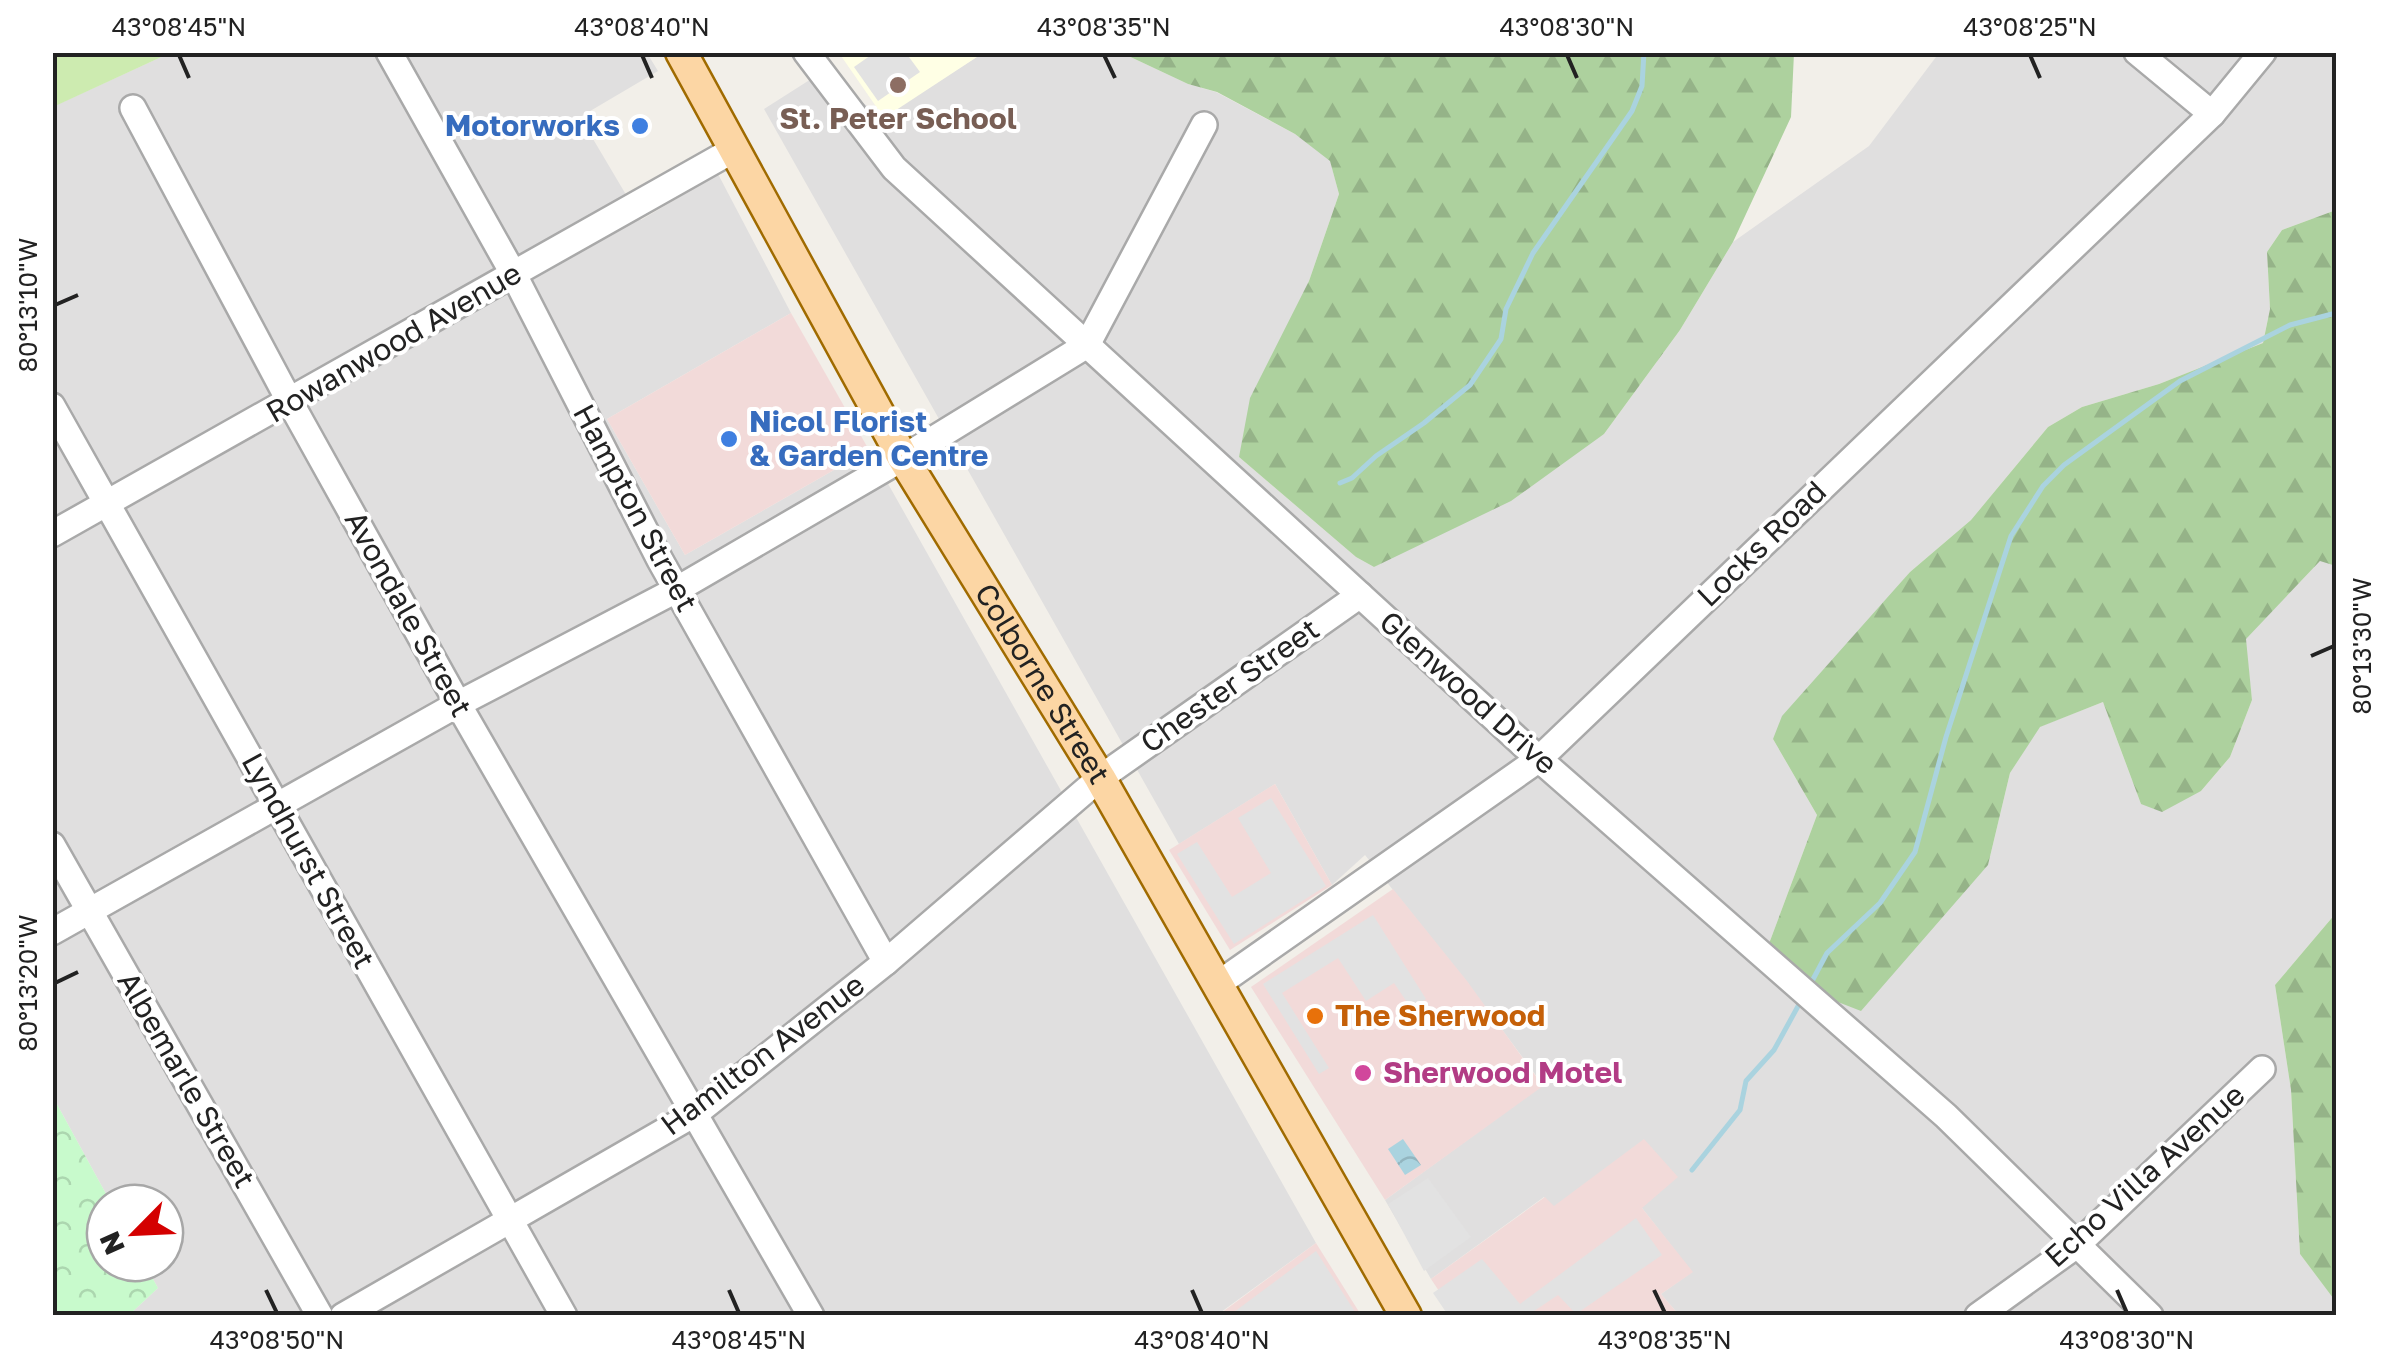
<svg xmlns="http://www.w3.org/2000/svg" width="2389" height="1368" font-family="'Golos Text',sans-serif">
  <style>
    .residential { fill: #e0dfdf }
    .commercial { fill: #f2dad9 }
    .education { fill: #ffffe5 }
    .grass { fill: #cdebb0 }
    .forest { fill: url(#forest-firs) }
    .park { fill: url(#park-crowns) }
    .parking { fill: #e2e2e2 }
    .water { fill: url(#water-waves) }
    .lines { fill: none; stroke-linecap: round; stroke-linejoin: round }
    .stream { stroke: #aad3df; stroke-width: 5 }
    .minor-casing { stroke: #a9a9a9; stroke-width: 30 }
    .major-casing { stroke: #a06b00; stroke-width: 35 }
    .minor { stroke: #fff; stroke-width: 25 }
    .major { stroke: #fcd6a4; stroke-width: 30 }
    .ticks { fill: none; stroke: #222; stroke-width: 4 }
    .education-dot { fill: #8d6e63; stroke: #fff; stroke-width: 4 }
    .shop-dot { fill: #3f7fe0; stroke: #fff; stroke-width: 4 }
    .food-dot { fill: #e8710a; stroke: #fff; stroke-width: 4 }
    .hotel-dot { fill: #d1479c; stroke: #fff; stroke-width: 4 }
    .labels { text-anchor: middle; stroke-width: 8; stroke-linejoin: round; paint-order: stroke }
    .education-label { font-size: 30px; font-weight: bold; fill: #785e54; stroke: #fff }
    .shop-label { font-size: 30px; font-weight: bold; fill: #366cbe; stroke: #fff; text-anchor: end }
    .street-label { font-size: 30px; fill: #222; stroke: #fff }
    .food-label { font-size: 30px; font-weight: bold; fill: #c56008; stroke: #fff; text-anchor: start }
    .hotel-label { font-size: 30px; font-weight: bold; fill: #b23c85; stroke: #fff; text-anchor: start }
    .neatline { fill: none; stroke: #222; stroke-width: 4 }
    .ticks-label { font-size: 25px; text-anchor: middle; fill: #222 }
  </style>
  <defs>
    <pattern id="forest-firs" width="22" height="20" patternUnits="userSpaceOnUse" patternTransform="scale(2.5)"><rect width="22" height="20" fill="#add19e"/><path d="M5 1l3.5 6h-7zM16 11l3.5 6h-7z" fill="#95b388"/></pattern>
    <pattern id="park-crowns" width="20" height="18" patternUnits="userSpaceOnUse" patternTransform="scale(2.5)"><rect width="20" height="18" fill="#c8facc"/><path d="M2 6a3 3 0 1 1 6 0M12 15a3 3 0 1 1 6 0" fill="none" stroke="#acd6af"/></pattern>
    <pattern id="water-waves" width="16" height="10" patternUnits="userSpaceOnUse" patternTransform="scale(2.5)"><rect width="16" height="10" fill="#aad3df"/><path d="M0 5q4-4 8 0t8 0" fill="none" stroke="#92b5bf"/></pattern>
  </defs>
  <rect width="100%" height="100%" fill="#f2efe9"/>
  <g class="residential">
    <polygon points="170,53 647,53 658,71 580,117 641,220 718,174 791,313 607,419 685,555 869,450 1316,1243 1217,1315 129,1315 158,1288 144,1263 165,1263 165,1203 111,1203 53,1097 52,107"/>
    <polygon points="983,53 1122,53 1188,84 1216,92 1295,134 1330,160 1339,194 1309,281 1239,457 1356,557 1374,567 1604,434 1680,330 1733,242 1869,146 1939,53 2336,53 2336,210 2282,230 2267,252 2270,309 2263,343 2159,384 2082,407 2048,427 1971,520 1910,572 1773,739 1817,815 1767,949 1988,865 2010,773 2039,727 2103,702 2141,804 2201,791 2230,757 2252,700 2245,639 2321,560 2336,566 2336,913 2275,985 2291,1090 2300,1254 2336,1302 2336,1315 1679,1315 1661,1294 1692,1272 1642,1208 1553,1207 1544,1197 1431,1279 1385,1200 1543,1085 1466,981 1365,855 1332,885 1275,784 1179,844 764,109 819,74 884,117"/>
  </g>
  <g class="commercial">
    <polygon points="791,313 869,450 685,555 607,419"/>
    <polygon points="1275,784 1332,885 1230,950 1169,850"/>
    <polygon points="1393,889 1467,981 1543,1086 1385,1200 1251,987"/>
    <polygon points="1644,1139 1678,1177 1642,1208 1693,1272 1661,1294 1679,1315 1455,1315 1431,1279 1545,1197 1554,1206"/>
    <polygon points="1316,1243 1361,1315 1217,1316"/>
  </g>
  <polygon class="education" points="839,53 983,53 884,118"/>
  <polygon class="grass" points="53,52 170,52 170,53 53,107"/>
  <g class="forest">
    <polygon points="1122,53 1794,53 1791,117 1733,242 1680,330 1604,434 1511,501 1374,567 1356,557 1239,457 1250,398 1309,281 1339,194 1330,161 1295,134 1217,92 1188,84"/>
    <polygon points="2336,210 2336,566 2320,561 2246,639 2252,700 2230,757 2201,791 2162,812 2141,804 2103,702 2040,727 2010,773 1988,865 1861,1011 1807,990 1767,949 1817,815 1773,739 1782,716 1910,572 1971,520 2048,427 2082,407 2159,384 2263,343 2270,309 2267,252 2282,230"/>
    <polygon points="2336,913 2336,1302 2300,1254 2291,1090 2275,985"/>
  </g>
  <polygon class="park" points="53,1097 111,1203 105,1203 105,1263 144,1263 158,1288 129,1315 53,1315"/>
  <g class="parking">
    <polygon points="874,53 906,53 920,72 878,101 854,67"/>
    <polygon points="1271,798 1326,886 1234,944 1177,854 1197,842 1232,897 1271,873 1238,818"/>
    <polygon points="1373,915 1426,999 1411,1008 1394,983 1366,1001 1338,958 1282,993 1329,1068 1319,1074 1263,984"/>
    <polygon points="1428,1178 1471,1237 1424,1271 1388,1204"/>
    <polygon points="1636,1218 1662,1255 1576,1314 1558,1295 1528,1315 1448,1315 1433,1293 1482,1259 1520,1304"/>
    <polygon points="1316,1251 1357,1315 1321,1315 1316,1310 1310,1315 1230,1315"/>
  </g>
  <polygon class="water" points="1403,1139 1421,1165 1405,1175 1388,1149"/>
  <g class="lines">
    <g class="stream">
      <polyline points="1340,483 1352,478 1376,456 1424,423 1470,385 1501,339 1506,309 1533,253 1632,111 1642,86 1644,52"/>
      <polyline points="1810,985 1827,953 1880,903 1915,852 1946,737 2011,536 2043,486 2064,465 2180,381 2290,325 2336,313"/>
      <polyline points="1692,1170 1740,1110 1746,1081 1774,1050 1802,999"/>
    </g>
    <defs>
      <g id="minor">
        <polyline points="389,52 514,275 660,560 886,962"/>
        <polyline points="806,52 894,168 1539,759 1946,1116 2150,1316"/>
        <polyline points="2137,52 2212,114"/>
        <polyline points="133,108 290,402 458,704 811,1316"/>
        <polyline points="52,406 564,1316"/>
        <polyline points="52,534 733,150"/>
        <polyline points="52,845 320,1316"/>
        <polyline points="52,932 458,704 676,590 903,458 1087,345 1204,125"/>
        <polyline points="1218,984 1539,759 2212,114 2263,52"/>
        <polyline points="343,1316 696,1113 886,962 1100,778 1360,595"/>
        <polyline points="1978,1316 2078,1244 2262,1069"/>
      </g>
      <g id="major">
        <path id="s1" d="M681,52L903,458L1100,778L1406,1316"/>
      </g>
    </defs>
    <use href="#minor" class="minor-casing"/>
    <use href="#major" class="major-casing"/>
    <use href="#minor" class="minor"/>
    <use href="#major" class="major"/>
  </g>
  <path class="ticks" d="M179,55L189,78M642,55L652,78M1104,55L1115,78M1567,55L1577,78M2030,55L2040,78M55,305L78,295M2311,656L2334,646M55,983L78,972M266,1290L277,1313M729,1290L739,1313M1192,1290L1202,1313M1654,1290L1665,1313M2117,1290L2127,1313"/>
  <circle class="education-dot" cx="898" cy="85" r="10"/>
  <g class="shop-dot">
    <circle cx="640" cy="126" r="10"/>
    <circle cx="729" cy="439" r="10"/>
  </g>
  <circle class="food-dot" cx="1315" cy="1016" r="10"/>
  <circle class="hotel-dot" cx="1363" cy="1073" r="10"/>
  <g class="labels">
    <g class="education-label">
      <text x="898" y="129">St. Peter School</text>
    </g>
    <g class="shop-label">
      <text x="620" y="136">Motorworks</text>
      <text x="749" y="432" text-anchor="start">Nicol Florist<tspan x="749" dy="34">&amp; Garden Centre</tspan></text>
    </g>
    <g class="street-label">
      <text transform="translate(394 343) rotate(-30)" y="10">Rowanwood Avenue</text>
      <text transform="translate(635 508) rotate(62)" y="10">Hampton Street</text>
      <text transform="translate(1762 544) rotate(-44)" y="10">Locks Road</text>
      <text transform="translate(408 614) rotate(61)" y="10">Avondale Street</text>
      <text dy="10" stroke="none"><textPath href="#s1" startOffset="728">Colborne Street</textPath></text>
      <text transform="translate(1230 686) rotate(-35)" y="10">Chester Street</text>
      <text transform="translate(1468 693) rotate(42)" y="10">Glenwood Drive</text>
      <text transform="translate(308 861) rotate(61)" y="10">Lyndhurst Street</text>
      <text transform="translate(763 1055) rotate(-37)" y="10">Hamilton Avenue</text>
      <text transform="translate(186 1080) rotate(60)" y="10">Albemarle Street</text>
      <text transform="translate(2145 1176) rotate(-42)" y="10">Echo Villa Avenue</text>
    </g>
    <g class="food-label">
      <text x="1335" y="1026">The Sherwood</text>
    </g>
    <g class="hotel-label">
      <text x="1383" y="1083">Sherwood Motel</text>
    </g>
  </g>
  <rect width="2389" height="1368" fill="none" stroke="#ffffff" stroke-width="110"/>
  <g transform="translate(135 1233) rotate(246)"><circle r="48" fill="#ffffff" stroke="#a7a7a7" stroke-width="2.5"/>
  <path d="M0-8L18 38L0 25L-18 38Z" fill="#d40000"/>
  <text y="-15" font-size="28" font-weight="bold" text-anchor="middle" fill="#222222">N</text>
  </g>
  <rect x="55" y="55" width="2279" height="1258" class="neatline"/>
  <g class="ticks-label">
    <text x="179" y="36">43°08'45"N</text>
    <text x="642" y="36">43°08'40"N</text>
    <text x="1104" y="36">43°08'35"N</text>
    <text x="1567" y="36">43°08'30"N</text>
    <text x="2030" y="36">43°08'25"N</text>
    <text transform="translate(28 305) rotate(-90)" y="9">80°13'10"W</text>
    <text transform="translate(2362 646) rotate(-90)" y="9">80°13'30"W</text>
    <text transform="translate(28 983) rotate(-90)" y="9">80°13'20"W</text>
    <text x="277" y="1349">43°08'50"N</text>
    <text x="739" y="1349">43°08'45"N</text>
    <text x="1202" y="1349">43°08'40"N</text>
    <text x="1665" y="1349">43°08'35"N</text>
    <text x="2127" y="1349">43°08'30"N</text>
  </g>
</svg>
